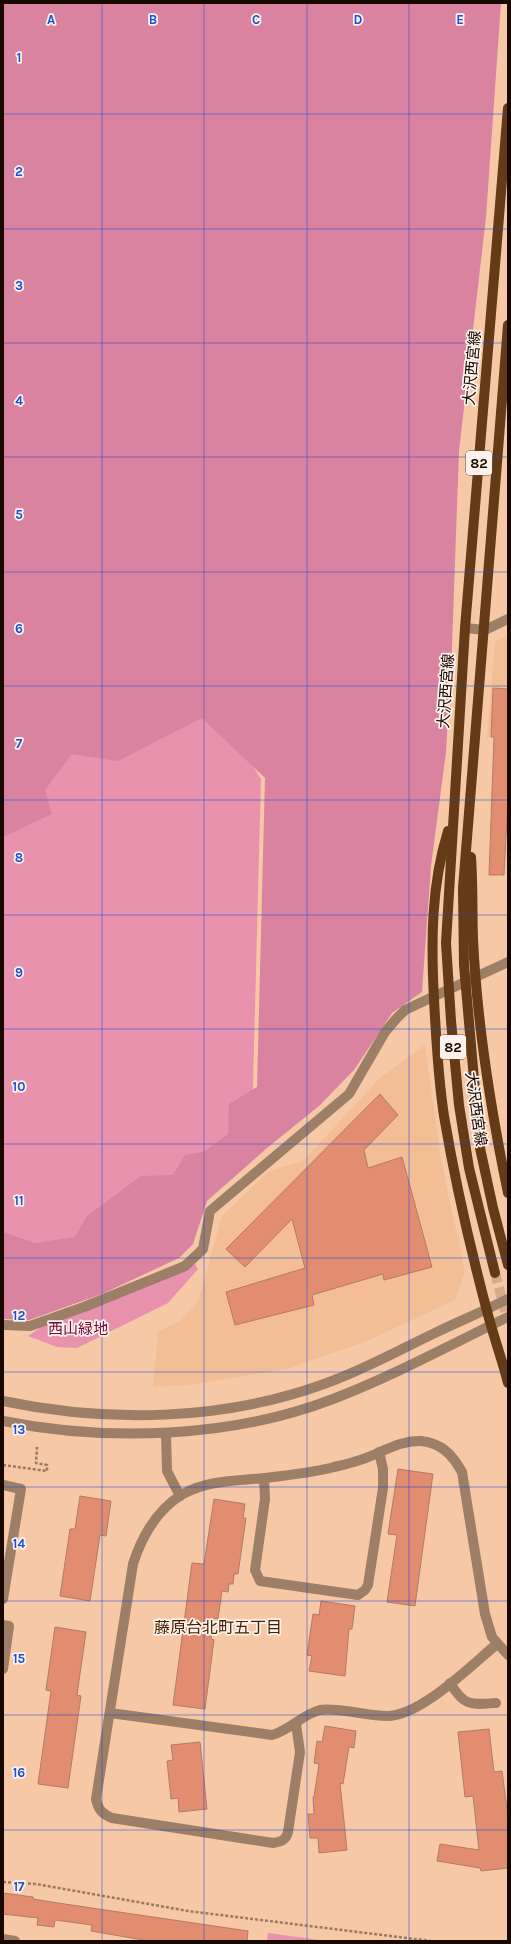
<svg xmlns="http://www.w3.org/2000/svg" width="511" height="1944" font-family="Karla,'Noto Sans JP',sans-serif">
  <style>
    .built { fill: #f3be95 }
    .green { fill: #e892ae }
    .forest { fill: #da83a0 }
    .building { fill: #e28c70; stroke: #b07c6a }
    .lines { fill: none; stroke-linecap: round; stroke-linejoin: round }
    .major-tunnel { stroke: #d5ab8c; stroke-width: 10; stroke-dasharray: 10 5; stroke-linecap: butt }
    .path { stroke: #9b7961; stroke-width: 2.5; stroke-dasharray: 3 2; stroke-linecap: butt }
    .minor { stroke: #9d7e67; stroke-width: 10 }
    .major { stroke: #643b16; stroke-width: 10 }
    .grid { fill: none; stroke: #1d4ed8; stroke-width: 1; stroke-opacity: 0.55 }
    .labels { text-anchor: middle; stroke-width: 3.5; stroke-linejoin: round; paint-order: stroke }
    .shield { fill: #fcf2eb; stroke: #5c4e46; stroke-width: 1 }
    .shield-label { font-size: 14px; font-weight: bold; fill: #170800 }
    .street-label { font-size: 15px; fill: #170800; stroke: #fcf2eb }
    .park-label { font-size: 15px; fill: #74073d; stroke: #fcf2eb }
    .neighbourhood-label { font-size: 16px; fill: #452100; stroke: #fcf2eb }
    .grid-label { font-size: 13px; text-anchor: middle; font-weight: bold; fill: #1d4ed8; stroke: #fcf2eb; stroke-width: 3.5; stroke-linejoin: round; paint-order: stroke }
  </style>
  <rect width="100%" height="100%" fill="#f7c8a5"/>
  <g class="built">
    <polygon points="508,636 508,738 487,737 495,642"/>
    <polygon points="425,1045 441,1159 465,1272 455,1300 367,1341 287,1369 190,1385 153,1387 158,1331 178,1322 198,1302 222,1216 269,1171 303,1161 380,1078"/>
  </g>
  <g class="green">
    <polygon points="3,554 176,644 261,779 251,1162 168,1231 3,1260"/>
    <polygon points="193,1261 198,1269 168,1303 77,1348 57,1347 28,1336 43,1326"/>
    <polygon points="268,1933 327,1941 267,1941"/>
  </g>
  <polygon class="forest" points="3,3 501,3 486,217 459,451 452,646 446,752 431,866 422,992 392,1013 354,1070 319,1106 267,1148 207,1201 193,1244 179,1258 102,1294 29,1320 3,1319 3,1232 35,1243 75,1237 87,1216 141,1176 173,1175 185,1155 203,1152 228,1134 229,1104 257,1087 265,778 202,718 118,761 72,754 45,790 52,814 3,837"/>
  <g class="building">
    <polygon points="493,688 508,689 508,798 504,875 489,875 494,737 491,737"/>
    <polygon points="380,1094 398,1115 364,1150 368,1168 402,1157 432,1267 384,1280 383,1274 312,1295 314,1305 235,1325 226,1292 305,1268 292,1219 245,1267 226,1249"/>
    <polygon points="398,1469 433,1474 415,1606 387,1602 397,1535 388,1534"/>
    <polygon points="80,1496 111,1501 106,1536 100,1535 90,1601 60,1596 70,1529 75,1529"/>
    <polygon points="214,1499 245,1504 243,1518 246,1518 238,1574 234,1574 233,1584 229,1584 228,1592 222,1591 218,1619 214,1618 211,1639 214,1640 205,1709 173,1705 192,1563 204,1564"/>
    <polygon points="321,1601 355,1606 352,1629 349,1629 345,1676 309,1671 312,1656 307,1655 313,1614 319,1615"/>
    <polygon points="55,1627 86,1632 77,1695 81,1696 68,1788 38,1784 51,1691 46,1690"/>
    <polygon points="325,1726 356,1731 354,1748 349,1747 343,1784 340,1783 347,1850 319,1853 318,1838 310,1838 308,1814 314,1814 313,1797 314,1797 319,1764 314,1763 317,1741 322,1742"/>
    <polygon points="489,1729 494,1772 502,1771 506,1801 508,1821 508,1868 481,1871 480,1868 437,1861 440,1844 479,1850 473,1796 465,1797 458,1732"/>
    <polygon points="200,1742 207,1809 179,1812 178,1798 171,1799 167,1761 173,1760 171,1745"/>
    <polygon points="3,1893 33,1897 33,1899 58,1903 248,1931 247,1941 149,1941 91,1931 92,1925 55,1920 54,1927 37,1925 38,1918 3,1914"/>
  </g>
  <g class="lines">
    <polyline class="major-tunnel" points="495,1273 508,1322"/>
    <g class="path">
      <polyline points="3,1465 47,1471 47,1465 36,1463 37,1447"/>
      <polyline points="3,1882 36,1884 188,1911 431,1941"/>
    </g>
    <g class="minor">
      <polyline points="465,628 485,630 508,619"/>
      <polyline points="3,1325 30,1326 84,1307 185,1266 203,1249 210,1211 349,1094 385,1032 396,1019 405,1010 422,1002 508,962"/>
      <path d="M3,1401C108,1423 222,1421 324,1384C364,1370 399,1350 437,1332C460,1321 484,1311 508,1299"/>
      <path d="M3,1421C108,1442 232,1438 333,1399C393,1376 450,1345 508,1317"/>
      <polyline points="166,1433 167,1471 180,1496"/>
      <polyline points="264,1478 265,1499 255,1570 260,1581 358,1595 365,1590 368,1585 383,1488 383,1469 379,1452"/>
      <polyline points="3,1485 21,1489 3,1599"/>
      <polyline points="3,1625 9,1626 3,1669"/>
      <path d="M450,1683C464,1706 470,1705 496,1703"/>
      <path d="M110,1713L272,1735C290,1730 303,1714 320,1710C336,1707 368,1716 387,1716C421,1716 470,1666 497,1644"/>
      <path d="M296,1724L300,1752L288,1832C286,1840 281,1842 273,1843L112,1818C102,1814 98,1809 96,1799L133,1564C142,1536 156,1510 183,1494C208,1480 237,1481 265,1478C288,1475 312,1473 334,1467C343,1465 352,1463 360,1460C380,1454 399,1440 421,1441C441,1443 452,1454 462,1472L485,1614L492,1637L508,1655"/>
      <polyline points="3,1939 15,1941"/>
    </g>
    <g class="major">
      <polyline points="508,325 463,888 464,965 480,1148 493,1208 508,1265"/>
      <path d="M448,831C431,886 431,942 434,999C436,1038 438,1077 444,1116C455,1181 470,1247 487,1311C493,1335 502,1359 508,1383"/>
      <path d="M471,857C473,884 472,912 473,939C477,1024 491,1111 508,1193"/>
      <polyline points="495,1273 469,1168 459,1105 451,1021 446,943 465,628 508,108"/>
    </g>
  </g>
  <path class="grid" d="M102,3V1941M204,3V1941M307,3V1941M409,3V1941M3,114H508M3,229H508M3,343H508M3,457H508M3,572H508M3,686H508M3,800H508M3,915H508M3,1029H508M3,1144H508M3,1258H508M3,1372H508M3,1487H508M3,1601H508M3,1715H508M3,1830H508"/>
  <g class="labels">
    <g class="shield">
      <rect x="466" y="451" width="26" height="24" rx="3"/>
      <rect x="440" y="1035" width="26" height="24" rx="3"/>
    </g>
    <g class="shield-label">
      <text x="479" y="468">82</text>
      <text x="453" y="1052">82</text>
    </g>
    <g class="street-label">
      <text transform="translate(472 368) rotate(-85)" y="5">大沢西宮線</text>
      <text transform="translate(446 691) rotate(-86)" y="5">大沢西宮線</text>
      <text transform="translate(476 1109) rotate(82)" y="5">大沢西宮線</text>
    </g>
    <g class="park-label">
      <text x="78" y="1334">西山緑地</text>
    </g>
    <g class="neighbourhood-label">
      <text x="218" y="1633">藤原台北町五丁目</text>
    </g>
  </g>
  <g class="grid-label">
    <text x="51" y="24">A</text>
    <text x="153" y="24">B</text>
    <text x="256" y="24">C</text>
    <text x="358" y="24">D</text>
    <text x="460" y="24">E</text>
    <text x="19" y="62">1</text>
    <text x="19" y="176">2</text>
    <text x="19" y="290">3</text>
    <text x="19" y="405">4</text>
    <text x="19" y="519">5</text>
    <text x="19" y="633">6</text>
    <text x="19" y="748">7</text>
    <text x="19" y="862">8</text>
    <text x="19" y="977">9</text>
    <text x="19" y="1091">10</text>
    <text x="19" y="1205">11</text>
    <text x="19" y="1320">12</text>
    <text x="19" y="1434">13</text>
    <text x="19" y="1548">14</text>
    <text x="19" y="1663">15</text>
    <text x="19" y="1777">16</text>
    <text x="19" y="1891">17</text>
  </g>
  <rect width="511" height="1944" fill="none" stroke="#170800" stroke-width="8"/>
</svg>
